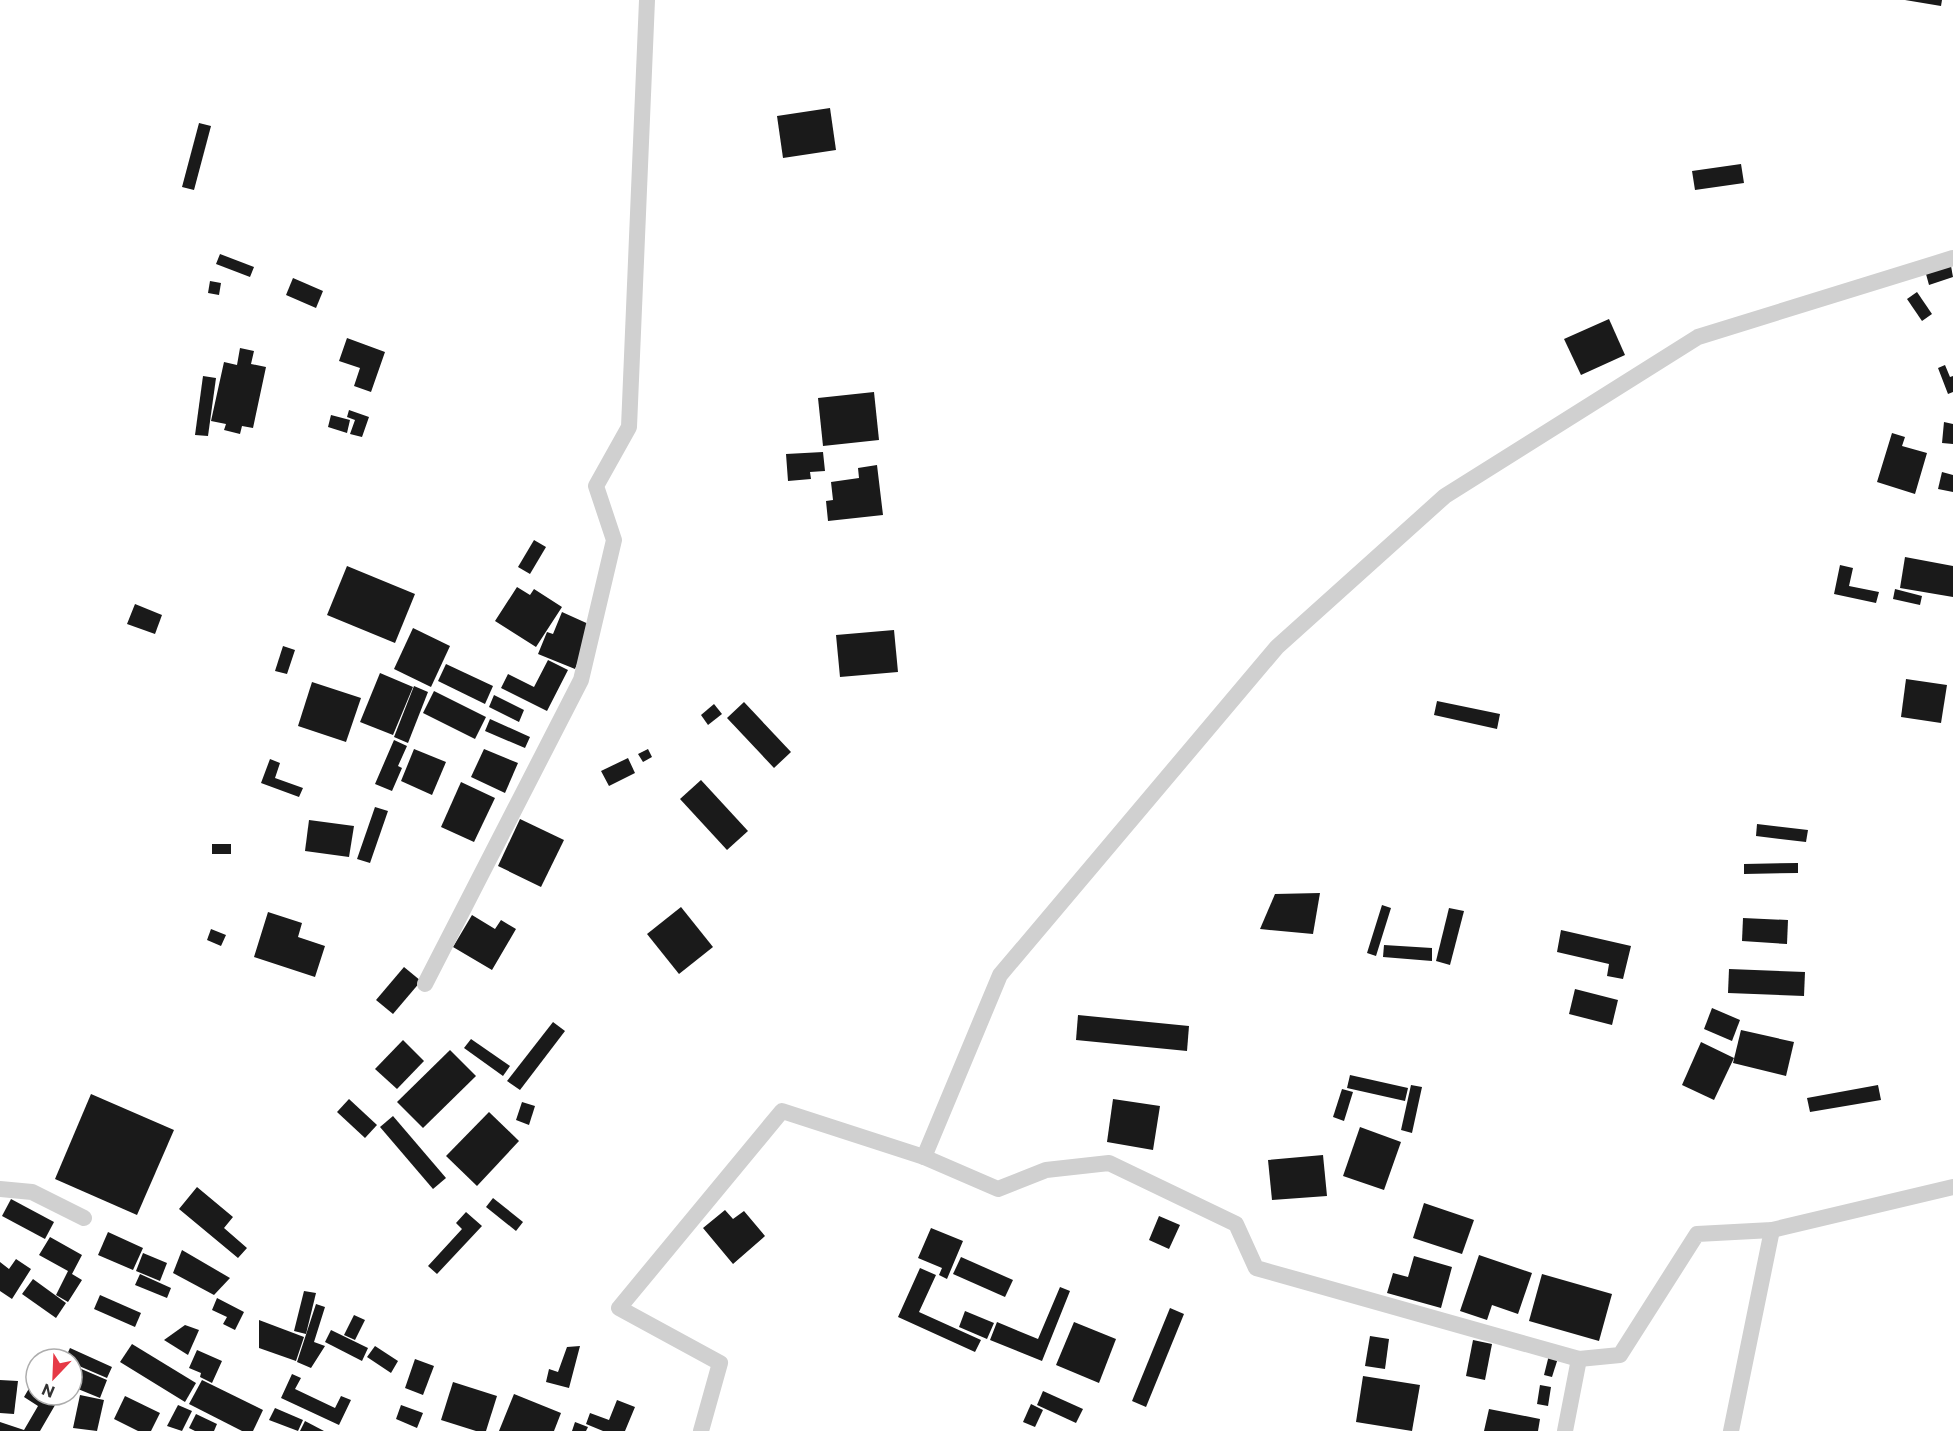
<svg xmlns="http://www.w3.org/2000/svg" width="1953" height="1431" font-family="Commissioner,sans-serif">
  <style>
    .building { fill: #1a1a1a }
    .lines { fill: none; stroke-linecap: round; stroke-linejoin: round }
    .minor { stroke: #d0d0d0; stroke-width: 16 }
  </style>
  <rect width="100%" height="100%" fill="#fff"/>
  <g class="building">
    <polygon points="1905,0 1942,0 1941,6"/>
    <polygon points="830,108 836,150 783,158 777,116"/>
    <polygon points="199,123 211,126 194,190 182,187"/>
    <polygon points="1741,164 1744,183 1695,190 1692,171"/>
    <polygon points="220,254 254,267 250,277 216,264"/>
    <polygon points="1951,266 1953,277 1929,285 1926,274"/>
    <polygon points="293,278 323,291 316,308 286,295"/>
    <polygon points="210,281 221,283 219,295 208,293"/>
    <polygon points="1917,292 1932,314 1922,321 1907,299"/>
    <polygon points="1609,319 1625,355 1581,375 1564,339"/>
    <polygon points="347,338 385,352 371,392 354,386 360,368 339,361"/>
    <polygon points="240,348 254,351 251,364 266,367 253,428 242,426 240,434 224,430 226,424 211,421 224,362 237,365"/>
    <polygon points="1945,365 1950,377 1953,376 1953,392 1948,394 1938,368"/>
    <polygon points="203,376 216,378 208,436 195,435"/>
    <polygon points="874,392 879,440 823,446 818,398"/>
    <polygon points="349,410 369,417 362,437 350,434 355,420 347,417"/>
    <polygon points="331,415 350,420 347,433 328,427"/>
    <polygon points="1944,422 1953,424 1953,444 1942,443"/>
    <polygon points="1892,433 1905,437 1902,446 1927,453 1915,494 1877,482"/>
    <polygon points="823,452 825,471 810,472 811,479 788,481 786,454"/>
    <polygon points="877,465 883,515 828,521 826,501 833,500 831,482 859,478 858,468"/>
    <polygon points="1942,472 1953,475 1953,492 1938,489"/>
    <polygon points="534,540 546,547 530,574 518,567"/>
    <polygon points="1905,557 1953,566 1953,597 1900,588"/>
    <polygon points="1840,565 1853,568 1849,586 1879,592 1876,603 1834,594"/>
    <polygon points="347,566 415,594 395,643 327,615"/>
    <polygon points="517,587 530,595 534,589 562,607 536,647 495,621"/>
    <polygon points="1895,589 1922,596 1920,605 1893,599"/>
    <polygon points="135,604 162,615 155,634 127,624"/>
    <polygon points="562,612 593,626 575,669 538,654 547,632 553,634"/>
    <polygon points="413,628 450,646 431,687 394,669"/>
    <polygon points="894,630 898,672 840,677 836,635"/>
    <polygon points="283,646 295,650 287,674 275,671"/>
    <polygon points="548,660 568,670 547,711 501,688 508,674 534,687"/>
    <polygon points="446,664 493,686 485,704 438,681"/>
    <polygon points="380,673 413,687 393,735 360,722"/>
    <polygon points="1906,679 1947,685 1941,723 1901,717"/>
    <polygon points="312,682 361,698 346,742 298,726"/>
    <polygon points="414,686 428,692 408,743 394,737"/>
    <polygon points="434,691 486,717 475,739 423,713"/>
    <polygon points="494,695 524,710 519,722 489,707"/>
    <polygon points="1437,701 1500,714 1497,729 1434,715"/>
    <polygon points="744,702 791,752 774,768 727,718"/>
    <polygon points="714,704 722,714 708,725 701,715"/>
    <polygon points="490,719 530,737 525,748 485,731"/>
    <polygon points="394,740 407,746 398,766 402,768 392,791 375,784"/>
    <polygon points="414,749 446,762 432,795 401,781"/>
    <polygon points="484,749 518,763 505,793 471,777"/>
    <polygon points="648,749 652,757 643,762 638,754"/>
    <polygon points="628,758 635,773 609,786 601,771"/>
    <polygon points="270,759 280,763 275,778 303,788 299,797 261,783"/>
    <polygon points="701,780 748,831 727,850 680,799"/>
    <polygon points="461,782 495,798 474,842 441,827"/>
    <polygon points="375,807 388,811 370,863 357,859"/>
    <polygon points="520,819 564,840 541,887 498,866"/>
    <polygon points="309,820 354,826 349,857 305,851"/>
    <polygon points="1757,824 1808,830 1806,842 1756,836"/>
    <rect x="212" y="844" width="19" height="10"/>
    <polygon points="1798,863 1798,873 1744,874 1744,864"/>
    <polygon points="1320,893 1313,934 1260,929 1275,894"/>
    <polygon points="1382,905 1391,908 1376,956 1367,953"/>
    <polygon points="681,907 713,947 679,974 647,934"/>
    <polygon points="1449,908 1464,911 1450,965 1436,961"/>
    <polygon points="268,912 302,923 298,937 325,946 315,977 254,957"/>
    <polygon points="472,915 495,929 501,920 516,929 492,970 453,947"/>
    <polygon points="1743,918 1788,920 1787,944 1742,941"/>
    <polygon points="211,929 226,935 221,946 207,940"/>
    <polygon points="1561,930 1631,946 1623,979 1607,976 1609,964 1557,952"/>
    <polygon points="1384,945 1432,948 1432,961 1383,957"/>
    <polygon points="404,967 421,981 393,1014 376,1000"/>
    <polygon points="1729,969 1805,972 1804,996 1728,993"/>
    <polygon points="1575,989 1618,1000 1612,1025 1569,1014"/>
    <polygon points="1712,1008 1740,1020 1732,1041 1704,1029"/>
    <polygon points="1078,1015 1189,1026 1187,1051 1076,1040"/>
    <polygon points="553,1022 565,1031 520,1090 507,1081"/>
    <polygon points="1741,1030 1794,1042 1786,1076 1733,1063"/>
    <polygon points="471,1039 510,1066 503,1076 464,1048"/>
    <polygon points="403,1040 424,1061 397,1089 375,1069"/>
    <polygon points="1701,1042 1734,1058 1714,1100 1682,1085"/>
    <polygon points="450,1050 476,1076 423,1128 397,1102"/>
    <polygon points="1350,1075 1408,1088 1405,1101 1347,1088"/>
    <polygon points="1411,1085 1422,1087 1412,1133 1401,1130"/>
    <polygon points="1878,1085 1881,1100 1810,1112 1807,1098"/>
    <polygon points="1342,1089 1353,1092 1344,1121 1333,1117"/>
    <polygon points="91,1094 174,1130 137,1215 55,1179"/>
    <polygon points="349,1099 377,1125 365,1138 337,1112"/>
    <polygon points="1113,1099 1160,1106 1153,1150 1107,1142"/>
    <polygon points="522,1102 535,1106 529,1125 516,1120"/>
    <polygon points="489,1112 519,1141 477,1186 446,1156"/>
    <polygon points="393,1116 446,1178 433,1189 380,1127"/>
    <polygon points="1360,1127 1401,1142 1384,1190 1343,1176"/>
    <polygon points="1323,1155 1327,1196 1272,1200 1268,1160"/>
    <polygon points="197,1187 233,1217 224,1228 247,1248 238,1258 179,1209"/>
    <polygon points="493,1198 523,1222 516,1231 486,1207"/>
    <polygon points="11,1199 54,1222 45,1239 2,1216"/>
    <polygon points="1424,1203 1474,1220 1462,1254 1413,1238"/>
    <polygon points="725,1210 733,1219 744,1211 765,1236 733,1264 703,1228"/>
    <polygon points="466,1212 482,1226 437,1274 428,1266 462,1229 456,1223"/>
    <polygon points="1159,1216 1180,1225 1169,1249 1149,1240"/>
    <polygon points="931,1228 963,1241 947,1279 939,1275 942,1268 918,1258"/>
    <polygon points="108,1232 143,1248 133,1270 98,1255"/>
    <polygon points="50,1237 82,1255 72,1274 82,1280 68,1302 56,1295 68,1271 39,1255"/>
    <polygon points="182,1250 230,1278 214,1295 173,1273"/>
    <polygon points="143,1253 167,1263 160,1281 136,1271"/>
    <polygon points="1479,1255 1532,1273 1518,1314 1492,1305 1487,1320 1460,1311"/>
    <polygon points="1414,1256 1452,1267 1441,1308 1387,1293 1393,1273 1408,1277"/>
    <polygon points="961,1257 1013,1280 1005,1297 953,1274"/>
    <polygon points="16,1259 31,1269 12,1299 0,1291 0,1262 9,1269"/>
    <polygon points="920,1268 936,1275 919,1312 981,1340 975,1352 898,1317"/>
    <polygon points="140,1274 171,1288 167,1298 135,1285"/>
    <polygon points="1542,1274 1612,1294 1599,1341 1529,1321"/>
    <polygon points="33,1279 66,1303 56,1318 22,1294"/>
    <polygon points="1060,1287 1070,1291 1042,1361 990,1340 997,1322 1038,1339"/>
    <polygon points="304,1291 316,1293 306,1334 294,1331"/>
    <polygon points="100,1295 141,1313 135,1327 94,1309"/>
    <polygon points="217,1298 244,1312 235,1330 223,1324 227,1317 212,1310"/>
    <polygon points="316,1304 325,1307 314,1342 325,1346 311,1368 297,1362"/>
    <polygon points="1170,1308 1184,1314 1146,1407 1132,1401"/>
    <polygon points="965,1311 994,1323 987,1339 959,1327"/>
    <polygon points="354,1315 365,1320 355,1340 344,1335"/>
    <polygon points="259,1320 304,1337 296,1361 259,1348"/>
    <polygon points="1074,1322 1116,1339 1099,1383 1056,1365"/>
    <polygon points="185,1325 199,1330 188,1355 164,1340"/>
    <polygon points="331,1330 368,1348 362,1361 325,1342"/>
    <polygon points="1370,1336 1389,1339 1385,1369 1365,1366"/>
    <polygon points="1473,1340 1492,1344 1485,1380 1466,1376"/>
    <polygon points="132,1344 196,1383 185,1402 120,1362"/>
    <polygon points="375,1346 398,1361 391,1373 367,1357"/>
    <polygon points="580,1346 569,1388 546,1382 549,1369 558,1372 567,1347"/>
    <polygon points="70,1348 112,1367 107,1378 72,1363 72,1359 65,1359"/>
    <polygon points="197,1350 222,1361 212,1383 200,1377 201,1373 189,1368"/>
    <polygon points="1549,1355 1558,1358 1552,1377 1544,1375"/>
    <polygon points="415,1359 434,1366 423,1395 405,1388"/>
    <polygon points="72,1365 107,1380 100,1398 78,1389 82,1381 72,1377"/>
    <polygon points="292,1374 301,1378 295,1389 335,1408 341,1396 351,1400 339,1425 281,1398"/>
    <polygon points="1363,1376 1420,1385 1412,1431 1356,1422"/>
    <polygon points="0,1380 18,1381 14,1414 0,1413"/>
    <polygon points="202,1380 263,1410 253,1431 242,1431 189,1404"/>
    <polygon points="453,1382 497,1396 486,1431 476,1431 441,1420"/>
    <polygon points="31,1385 36,1388 36,1395 49,1395 58,1400 40,1431 0,1431 0,1422 24,1430 38,1406 24,1397"/>
    <polygon points="1540,1385 1551,1387 1548,1406 1537,1404"/>
    <polygon points="1043,1391 1083,1409 1076,1423 1037,1405"/>
    <polygon points="514,1394 561,1413 554,1431 499,1431"/>
    <polygon points="80,1395 104,1400 97,1431 73,1428"/>
    <polygon points="125,1396 160,1413 151,1431 138,1431 114,1419"/>
    <polygon points="617,1400 635,1407 625,1431 603,1431 586,1424 590,1413 609,1420"/>
    <polygon points="1031,1404 1043,1410 1035,1427 1023,1422"/>
    <polygon points="178,1405 192,1411 182,1431 167,1426"/>
    <polygon points="401,1405 423,1413 417,1428 396,1419"/>
    <polygon points="275,1408 303,1420 298,1431 269,1420"/>
    <polygon points="1489,1409 1540,1419 1538,1431 1484,1431"/>
    <polygon points="196,1414 217,1424 214,1431 195,1431 189,1428"/>
    <polygon points="305,1421 324,1431 300,1431"/>
    <polygon points="575,1422 588,1427 586,1431 572,1431"/>
  </g>
  <g class="lines">
    <g class="minor">
      <polyline points="425,984 581,680 614,540 596,486 629,427 647,0"/>
      <polyline points="924,1157 1000,975 1277,647 1445,496 1698,337 1953,258"/>
      <polyline points="0,1189 32,1192 84,1218"/>
      <polyline points="701,1431 720,1363 619,1308 782,1111 924,1157 998,1189 1046,1170 1109,1163 1236,1224 1256,1268 1579,1359 1620,1355 1697,1234 1772,1230 1953,1187"/>
      <polyline points="1565,1431 1579,1359"/>
      <polyline points="1731,1431 1772,1230"/>
    </g>
  </g>
  <g transform="translate(54 1377) rotate(203)"><circle r="28" fill="#ffffff" stroke="#adadad" stroke-width="1.5"/>
  <path d="M0-4.5L10 22L0 15L-10 22Z" fill="#e63946"/>
  <text y="-9" font-size="16" font-weight="bold" text-anchor="middle" fill="#333333">N</text>
  </g>
</svg>
